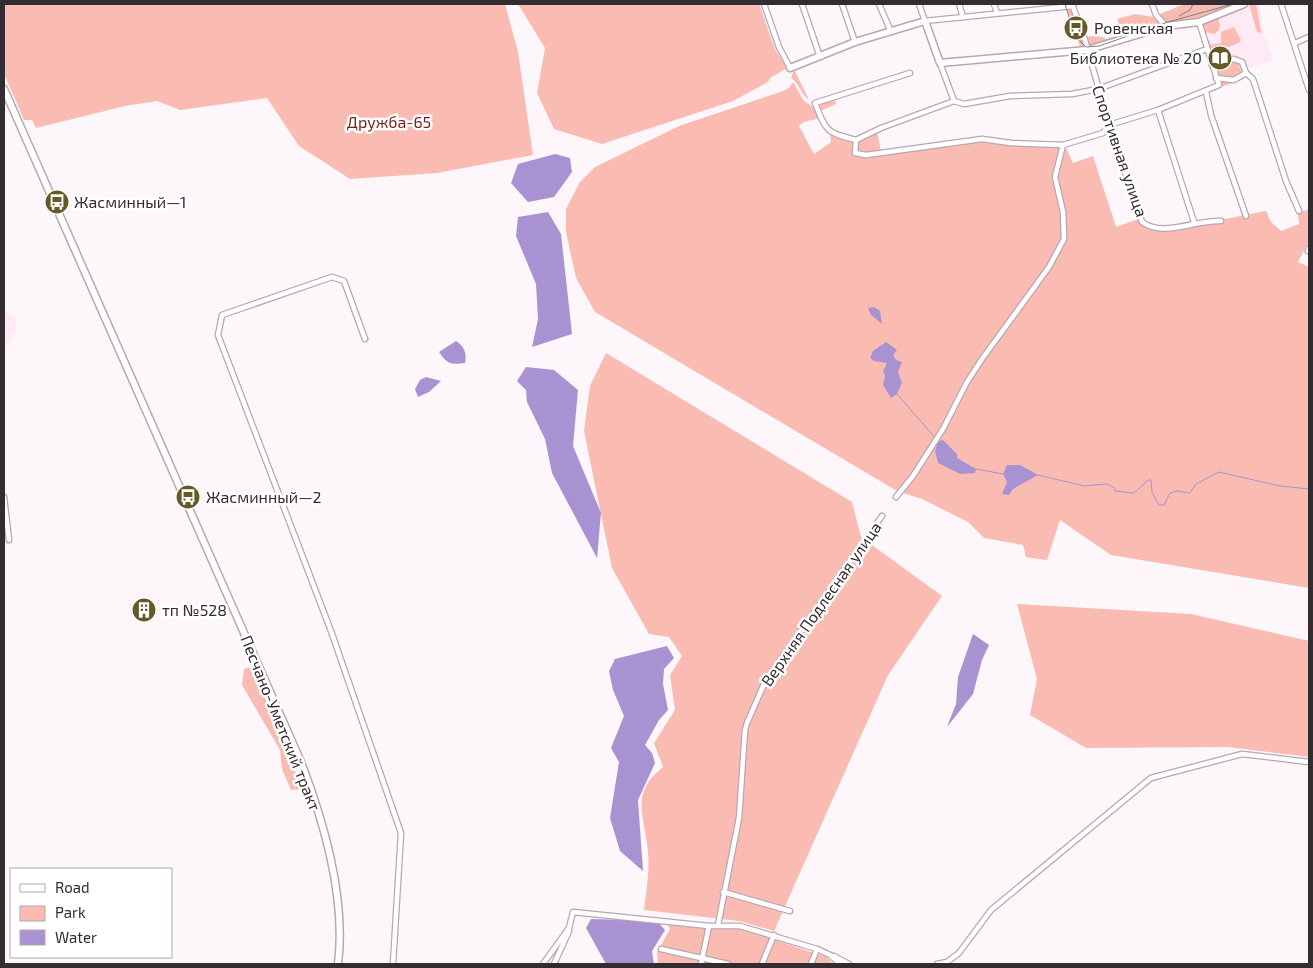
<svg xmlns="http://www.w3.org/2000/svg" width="1313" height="968" font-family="'Exo 2',sans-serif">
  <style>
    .built { fill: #ffe9f5 }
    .green { fill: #fabcb2 }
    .water { fill: #a992d2 }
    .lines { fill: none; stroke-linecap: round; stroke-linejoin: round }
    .stream { stroke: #a992d2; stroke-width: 1 }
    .street-casing { stroke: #b9a7b0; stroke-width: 7 }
    .secondary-casing { stroke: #b9a7b0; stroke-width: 9 }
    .street { stroke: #fff; stroke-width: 4.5 }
    .secondary { stroke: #fff; stroke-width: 6 }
    .tram { stroke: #847d81; stroke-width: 1 }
    .labels { text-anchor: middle; stroke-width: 5; stroke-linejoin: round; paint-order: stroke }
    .poi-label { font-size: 16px; fill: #332c30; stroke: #fff; text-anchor: start }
    .park-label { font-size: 16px; fill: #781f18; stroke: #fff }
    .street-label { font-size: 16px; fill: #332c30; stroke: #fff }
  </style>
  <rect width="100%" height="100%" fill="#fdf6fa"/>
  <g class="built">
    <polygon points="1251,4 1259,4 1264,34 1273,61 1247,69 1243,58 1214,67 1201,23"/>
    <polygon points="4,311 15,317 17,329 8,344 4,343"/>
  </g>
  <g class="green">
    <polygon points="4,4 505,4 518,52 533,155 437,173 350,179 299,146 267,98 180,110 157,101 125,106 36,128 32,120 24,120 4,74"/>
    <polygon points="518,4 759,4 775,49 787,68 770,78 768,82 733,101 602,144 554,129 537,93 545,48"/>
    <polygon points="1065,4 1071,4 1085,45 1083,48 1080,47"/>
    <polygon points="1184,4 1237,4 1204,17 1168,24 1158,15"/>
    <polygon points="1249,4 1256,4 1261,32 1260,33 1257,32"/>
    <path d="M1135,14L1153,17L1163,25L1088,47L1086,38C1094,34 1100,36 1107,39L1121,34L1117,19Z"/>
    <path d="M1217,16C1220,24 1222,28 1215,34L1203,32L1201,23Z"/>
    <polygon points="1234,27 1241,40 1239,43 1210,54 1207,41 1209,40 1211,45 1221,43 1221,32"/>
    <polygon points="1234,60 1238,62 1244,79 1221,87 1214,67"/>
    <path d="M794,69L809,100C800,94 800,84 791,78Z"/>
    <polygon points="793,82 804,101 813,107 820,118 804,122 799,126 814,154 831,142 830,134 854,141 855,156 985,139 1065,146 1073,163 1093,156 1116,227 1138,219 1140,223 1154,229 1189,226 1266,211 1271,222 1281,231 1299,224 1298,213 1309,209 1309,241 1298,262 1309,267 1309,588 1111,555 1060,520 1047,560 1026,557 1023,545 984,538 968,522 922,499 897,491 595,312 576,278 566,232 566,209 580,182 595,167 679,126 783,91 789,88"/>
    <polygon points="835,99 836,104 820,111 819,107 822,103"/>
    <polygon points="877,131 881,152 863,154 856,151 858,140"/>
    <path d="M606,353L852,502L861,537L942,596L888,675L774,931L739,921L644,910C646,891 650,871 648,852C645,816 629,794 663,767L654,743L675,710L670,675L682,656L669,637L649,634L612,568L584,431L590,386Z"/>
    <polygon points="1017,604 1191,614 1309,641 1309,757 1228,747 1086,748 1030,715 1037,679"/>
    <polygon points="252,667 302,789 291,790 282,769 280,750 242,685 244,669"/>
    <polygon points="665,920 692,926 740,928 826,957 833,964 658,964 657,952 670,929"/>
  </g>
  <g class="water">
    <polygon points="555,154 570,158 572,172 554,197 528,202 511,183 518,164"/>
    <polygon points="548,212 561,234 572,334 532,347 538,319 536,284 516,236 518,217"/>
    <polygon points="874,307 880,311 882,324 871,315 868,308"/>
    <path d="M456,341C464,346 467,353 465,363C451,365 447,364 439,352Z"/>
    <polygon points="886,342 897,350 893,355 896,360 902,362 898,372 902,383 897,394 891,398 883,385 885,376 883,371 887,363 874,361 870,358 873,351"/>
    <polygon points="526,367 554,370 578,390 573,446 601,513 597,558 552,473 545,439 527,402 526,390 517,381"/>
    <polygon points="426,377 441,381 429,392 418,397 415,389 420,380"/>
    <polygon points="943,440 957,454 957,458 976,469 975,473 960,474 938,463 935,451 938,441"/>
    <polygon points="1007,465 1020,465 1038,475 1013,489 1009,495 1002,494 1007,482 1003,474"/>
    <polygon points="973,634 989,645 982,660 973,694 947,727 956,704 958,677"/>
    <polygon points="667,646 674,658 664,669 663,684 668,710 659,720 645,745 652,753 655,763 638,800 643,871 620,851 610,818 619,762 611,748 624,716 613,690 609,671 615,659"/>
    <polygon points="591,919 657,921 665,930 652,951 654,964 606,964 586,928"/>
  </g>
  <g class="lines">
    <g class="stream">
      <polyline points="897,394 938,441"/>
      <polyline points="976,469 1003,474"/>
      <polyline points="1038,475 1084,486 1107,484 1115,488 1115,491 1134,493 1148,480 1151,480 1152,492 1159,505 1164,505 1170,493 1177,491 1190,493 1196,484 1219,472 1280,486 1309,489"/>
    </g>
    <defs>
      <g id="street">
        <polyline points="764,4 779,47 790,68"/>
        <polyline points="802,4 820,57"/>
        <polyline points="842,4 855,42"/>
        <polyline points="879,4 891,32"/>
        <polyline points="919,4 925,21 1073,6"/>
        <polyline points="959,4 963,17"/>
        <polyline points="994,4 997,13"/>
        <path d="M1072,4L1085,40L1109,125L1142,222C1164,238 1197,219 1221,221"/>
        <polyline points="1152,4 1156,15 1166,26"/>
        <polyline points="1281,4 1309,90"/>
        <polyline points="1295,43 1309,37"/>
        <polyline points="940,63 954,101"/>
        <polyline points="1212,65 1234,59 1242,62 1246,73"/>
        <path d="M910,73L815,103C827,133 826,132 856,140L881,128L954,101L964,104L1010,96L1072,94L1098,89L1207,49"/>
        <polyline points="1246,73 1253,79 1286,181 1299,211"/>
        <polyline points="1216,78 1234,80 1246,73"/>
        <polyline points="1206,92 1211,115 1246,216"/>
        <polyline points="1158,110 1194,222"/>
        <polyline points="856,140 855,153 866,155 982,139 1011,143 1063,145 1103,133 1109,125 1158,110 1219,85 1199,22"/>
        <polyline points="1308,251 1309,248"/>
        <polyline points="365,339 344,281 332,277 222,315 218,335 331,631 401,833 393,964"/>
        <polyline points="4,497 9,540"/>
        <polyline points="896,497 913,476 943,429 967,382 982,359 1049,267 1064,239 1063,212 1055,177 1063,145"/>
        <polyline points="723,892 790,911"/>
        <polyline points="718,925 739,818 745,730 747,723 765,682 882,516"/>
        <polyline points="661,949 728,964"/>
        <polyline points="834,956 849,964"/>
        <polyline points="543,964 569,928 573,912 709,926 740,926 817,949 830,955 840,964"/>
        <polyline points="554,964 569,931"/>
        <polyline points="701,964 709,926"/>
        <polyline points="762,964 774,935"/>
        <polyline points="811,964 817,949"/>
        <polyline points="937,964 947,962 959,953 991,910 1151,778 1242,754 1309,762"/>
      </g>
      <g id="secondary">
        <polyline points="790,68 855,42 925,21 940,63 1087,50 1166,26 1199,22 1244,4"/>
        <path d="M4,89L301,762C324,822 346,900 338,964"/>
      </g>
    </defs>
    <use href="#street" class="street-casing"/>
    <use href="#secondary" class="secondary-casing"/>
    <use href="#street" class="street"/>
    <use href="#secondary" class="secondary"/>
    <g class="tram">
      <path d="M1065,4C1070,19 1073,37 1086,47L1099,46L1168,22L1233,4"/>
      <polyline points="1179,16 1190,10 1193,4"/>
    </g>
  </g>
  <defs>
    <symbol id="bus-disc" viewBox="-11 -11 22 22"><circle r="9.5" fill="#675926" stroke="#fff"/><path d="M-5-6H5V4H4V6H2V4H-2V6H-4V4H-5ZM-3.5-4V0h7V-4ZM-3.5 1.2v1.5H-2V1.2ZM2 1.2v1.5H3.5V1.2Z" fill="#fff"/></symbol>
    <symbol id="library-disc" viewBox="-11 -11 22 22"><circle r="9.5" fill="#675926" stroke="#fff"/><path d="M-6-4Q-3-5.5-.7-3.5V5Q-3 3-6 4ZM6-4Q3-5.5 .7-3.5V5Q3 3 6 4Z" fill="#fff"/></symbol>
    <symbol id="building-disc" viewBox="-11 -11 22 22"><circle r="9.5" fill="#675926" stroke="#fff"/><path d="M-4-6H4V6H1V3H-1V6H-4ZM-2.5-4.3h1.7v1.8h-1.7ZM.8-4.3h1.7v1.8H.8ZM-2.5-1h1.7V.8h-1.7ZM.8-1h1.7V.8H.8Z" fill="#fff"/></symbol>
  </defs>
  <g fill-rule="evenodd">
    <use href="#bus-disc" x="1062" y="14" width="28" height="28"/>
    <use href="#library-disc" x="1206" y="44" width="28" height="28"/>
    <use href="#bus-disc" x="43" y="188" width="28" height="28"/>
    <use href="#bus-disc" x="174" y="483" width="28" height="28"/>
    <use href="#building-disc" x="130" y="596" width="28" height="28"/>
  </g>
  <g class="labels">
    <g class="poi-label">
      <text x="1094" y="34">Ровенская</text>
      <text x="1202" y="64" text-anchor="end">Библиотека № 20</text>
      <text x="74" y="208">Жасминный—1</text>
      <text x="206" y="503">Жасминный—2</text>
      <text x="162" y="616">тп №528</text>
    </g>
    <g class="park-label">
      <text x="389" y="128">Дружба-65</text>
    </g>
    <g class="street-label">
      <text transform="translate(1120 151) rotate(71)" y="6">Спортивная улица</text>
      <text transform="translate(821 604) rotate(-55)" y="6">Верхняя Подлесная улица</text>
      <text transform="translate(281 723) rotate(68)" y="6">Песчано-Уметский тракт</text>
    </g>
  </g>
  <rect width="1313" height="968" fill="none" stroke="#332c30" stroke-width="10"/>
  <rect x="10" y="868" width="162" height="90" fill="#ffffff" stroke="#adabac"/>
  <rect x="20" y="884" width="25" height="8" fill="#ffffff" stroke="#adabac"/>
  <text x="55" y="893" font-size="15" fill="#332c30">Road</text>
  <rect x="20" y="906" width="25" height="15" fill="#fabcb2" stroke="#adabac"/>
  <text x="55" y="918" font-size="15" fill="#332c30">Park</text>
  <rect x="20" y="930" width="25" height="15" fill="#a992d2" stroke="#adabac"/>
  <text x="55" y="943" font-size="15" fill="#332c30">Water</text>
</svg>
